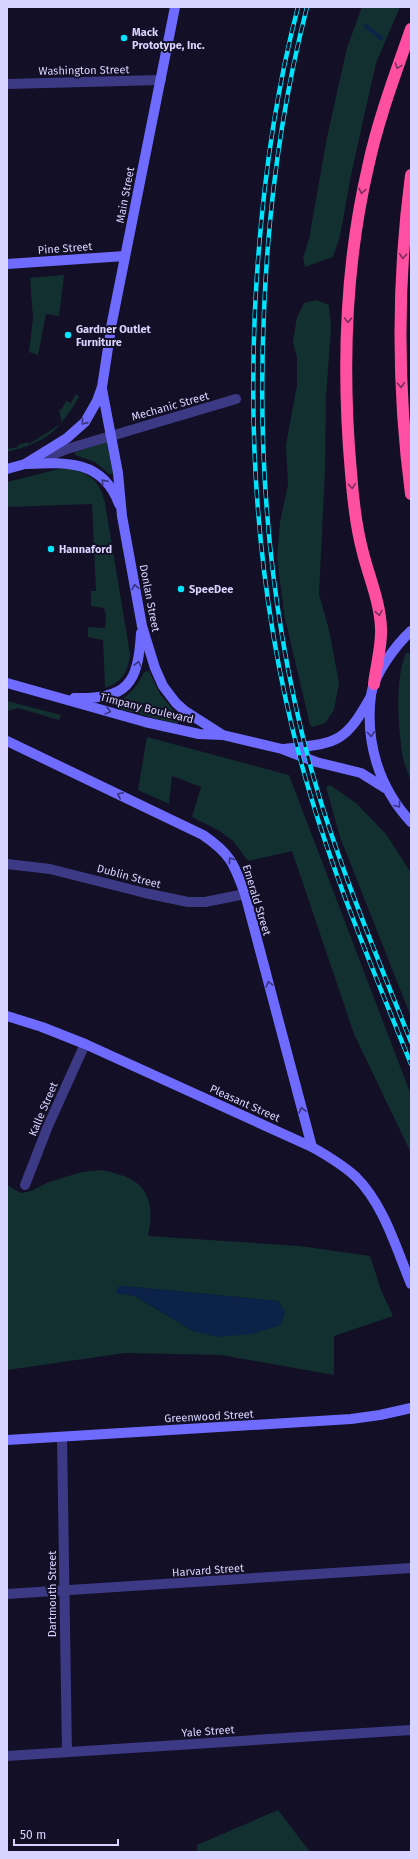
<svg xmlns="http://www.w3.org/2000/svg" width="418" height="1859" font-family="'Fira Sans',sans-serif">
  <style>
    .green { fill: #12302f; fill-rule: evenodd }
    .water { fill: #0c2248 }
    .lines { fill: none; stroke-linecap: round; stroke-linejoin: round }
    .stream { stroke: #0c2248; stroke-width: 4 }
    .street { stroke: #3d3a85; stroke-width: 10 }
    .secondary { stroke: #6f6bff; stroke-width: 10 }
    .highway { stroke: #ff4fa3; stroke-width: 12 }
    .rail-casing { stroke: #00e5ff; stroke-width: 4.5 }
    .rail { stroke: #130f26; stroke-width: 3; stroke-dasharray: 9; stroke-linecap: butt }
    .oneway { stroke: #7d2c5e }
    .oneway2 { stroke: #38347d }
    .poi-dot { fill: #00e5ff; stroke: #130f26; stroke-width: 1.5 }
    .labels { text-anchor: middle; stroke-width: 4; stroke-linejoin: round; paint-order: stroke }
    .poi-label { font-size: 11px; font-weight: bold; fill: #d9d4ff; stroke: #130f26; text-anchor: start }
    .street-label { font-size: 11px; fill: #d9d4ff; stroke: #130f26 }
  </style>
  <rect width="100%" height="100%" fill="#130f26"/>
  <g class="green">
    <polygon points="362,7 400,7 376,63 351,175 340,236 333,257 305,267 303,258 309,239 327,137 347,48"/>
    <polygon points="64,275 59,316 46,314 38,355 29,352 33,319 30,278"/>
    <polygon points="316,300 329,305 331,328 326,397 325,471 319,594 329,630 339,683 334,710 325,723 312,727 310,725 284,614 277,557 280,522 288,485 286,445 297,385 297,358 293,342 297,317 304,303"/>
    <path d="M76,394L79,397C57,433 48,441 7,452V449L18,447V445L28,442L29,444L62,423L59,410L62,409L66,401L71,403Z"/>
    <polygon points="107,442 113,474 109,474 95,462 75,455 75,452"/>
    <path d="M67,467C90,475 99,478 105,503L130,654C129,671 121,683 105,688L103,640L88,637V627L105,628L106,615L104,608L91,606V591H96L92,504L7,507V482Z"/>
    <path d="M406,653H411V782C408,772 403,762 402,752C398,725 395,678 406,653Z"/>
    <path d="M149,671L160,694L179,717L178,724L116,708L117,702C130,695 138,685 144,672Z"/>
    <polygon points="7,701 61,715 59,720 18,708 7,711"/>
    <polygon points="147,737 289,775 411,1095 411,1153 354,1034 292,851 248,861 233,841 218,830 192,817 201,787 172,776 169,804 138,790"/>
    <polygon points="330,785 356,803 386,834 411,873 411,1017 340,837 326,787"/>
    <path d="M103,1170C114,1173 129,1176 138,1184C153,1197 152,1219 148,1236L300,1246L370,1256L381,1290L393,1316L334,1336V1375L221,1355L125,1353L7,1370V1185L21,1193L31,1191L49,1182L82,1172ZM123,1286L278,1301L285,1312L193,1331L135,1296L116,1293Z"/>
    <polygon points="278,1810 310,1852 197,1852 197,1845"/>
  </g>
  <polygon class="water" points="123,1286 278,1301 285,1312 281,1325 251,1334 218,1337 193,1331 135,1296 116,1293 118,1287"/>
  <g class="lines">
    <polyline class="stream" points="366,26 381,38"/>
    <g class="street">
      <polyline points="7,84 161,80"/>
      <polyline points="35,461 67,449 236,399"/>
      <polyline points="7,864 50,869 145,893 188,902 205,902 245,894"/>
      <polyline points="25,1185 48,1126 85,1044"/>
      <polyline points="62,1437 67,1752"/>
      <polyline points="7,1594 411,1568"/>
      <polyline points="7,1756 411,1730"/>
    </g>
    <g class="secondary">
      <polyline points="7,264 125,256"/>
      <polyline points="102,389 118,473 122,516 142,626 155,668 163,686 176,703 185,711 221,734"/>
      <path d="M27,464C66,462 103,460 119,504"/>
      <polyline points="7,469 25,464 67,438 85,422 97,401 102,387 112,322 175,7"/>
      <path d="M411,631C396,645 374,674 371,695C365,742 379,788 411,822"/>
      <polyline points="7,683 145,722 199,734 223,735 282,749 316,762 361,773 385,788"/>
      <path d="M74,698C127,699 138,685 141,633"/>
      <path d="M7,741L203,835C231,854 234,864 245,894L312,1147"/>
      <path d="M284,749C335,743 344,745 370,698"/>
      <path d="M7,1016L42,1027L85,1044L312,1147C328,1156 343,1165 356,1177C384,1205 396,1248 411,1284"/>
      <polyline points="7,1440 351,1419 380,1415 411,1408"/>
    </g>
    <g class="highway">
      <path d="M411,175C397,281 397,388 411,494"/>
      <path d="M374,684C376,666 382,646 381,628C380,602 369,577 363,553C356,527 353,500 351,473C342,372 345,266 368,167C378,120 395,75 411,29"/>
    </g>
    <defs>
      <g id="rail">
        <path d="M298,7C272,106 260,207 255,309C248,462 261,614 301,762C329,866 371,965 411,1064"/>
        <path d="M307,7C281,108 268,209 264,312C257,464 270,614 309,761C335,857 374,949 411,1042"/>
      </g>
    </defs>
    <use href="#rail" class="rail-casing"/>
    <use href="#rail" class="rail"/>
  </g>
  <defs><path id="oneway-chevron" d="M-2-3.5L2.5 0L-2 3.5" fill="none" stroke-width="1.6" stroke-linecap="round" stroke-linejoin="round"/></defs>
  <g class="oneway">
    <use href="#oneway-chevron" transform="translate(398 66) rotate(110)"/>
    <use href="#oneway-chevron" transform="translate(362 191) rotate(101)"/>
    <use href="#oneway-chevron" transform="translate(403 256) rotate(95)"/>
    <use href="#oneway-chevron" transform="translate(348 320) rotate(92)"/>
    <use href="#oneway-chevron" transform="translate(401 385) rotate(87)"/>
    <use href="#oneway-chevron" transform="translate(352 486) rotate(84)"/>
    <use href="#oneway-chevron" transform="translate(379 613) rotate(79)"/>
  </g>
  <g class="oneway2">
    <use href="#oneway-chevron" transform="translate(84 422) rotate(129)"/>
    <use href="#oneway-chevron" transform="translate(104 482) rotate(-131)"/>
    <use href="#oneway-chevron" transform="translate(135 587) rotate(-100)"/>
    <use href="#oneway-chevron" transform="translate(138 664) rotate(-77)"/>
    <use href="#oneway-chevron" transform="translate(108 711) rotate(15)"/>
    <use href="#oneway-chevron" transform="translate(371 734) rotate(86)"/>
    <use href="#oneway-chevron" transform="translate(120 795) rotate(-153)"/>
    <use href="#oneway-chevron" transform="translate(398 805) rotate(53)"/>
    <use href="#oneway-chevron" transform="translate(231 860) rotate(-127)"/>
    <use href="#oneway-chevron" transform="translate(269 984) rotate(-105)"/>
    <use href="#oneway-chevron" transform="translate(302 1110) rotate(-105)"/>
  </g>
  <g class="poi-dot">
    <circle cx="124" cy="38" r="4"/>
    <circle cx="68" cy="335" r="4"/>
    <circle cx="51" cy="549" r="4"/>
    <circle cx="181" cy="589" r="4"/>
  </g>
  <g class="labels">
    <g class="poi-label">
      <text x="132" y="36">Mack<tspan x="132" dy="13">Prototype, Inc.</tspan></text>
      <text x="76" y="333">Gardner Outlet<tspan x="76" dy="13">Furniture</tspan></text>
      <text x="59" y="553">Hannaford</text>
      <text x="189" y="593">SpeeDee</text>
    </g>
    <g class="street-label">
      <text transform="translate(84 70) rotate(-1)" y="4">Washington Street</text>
      <text transform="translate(125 195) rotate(-79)" y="4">Main Street</text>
      <text transform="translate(65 248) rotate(-4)" y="4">Pine Street</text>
      <text transform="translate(170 406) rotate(-16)" y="4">Mechanic Street</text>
      <text transform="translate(150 598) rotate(79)" y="4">Donlan Street</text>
      <text transform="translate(147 708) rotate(14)" y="4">Timpany Boulevard</text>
      <text transform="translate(129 876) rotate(15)" y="4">Dublin Street</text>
      <text transform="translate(257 900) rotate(73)" y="4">Emerald Street</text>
      <text transform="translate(245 1103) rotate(24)" y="4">Pleasant Street</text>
      <text transform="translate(43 1109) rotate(-67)" y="4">Kalle Street</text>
      <text transform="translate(209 1416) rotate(-3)" y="4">Greenwood Street</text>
      <text transform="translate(208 1570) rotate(-4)" y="4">Harvard Street</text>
      <text transform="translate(52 1594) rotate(-90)" y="4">Dartmouth Street</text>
      <text transform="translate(208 1731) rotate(-4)" y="4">Yale Street</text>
    </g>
  </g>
  <rect width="418" height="1859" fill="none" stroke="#d9d4ff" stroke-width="16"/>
  <path d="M14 1839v6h104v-6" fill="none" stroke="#d9d4ff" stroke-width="2"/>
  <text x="20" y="1839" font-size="12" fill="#d9d4ff" stroke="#130f26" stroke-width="3" paint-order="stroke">50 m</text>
</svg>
